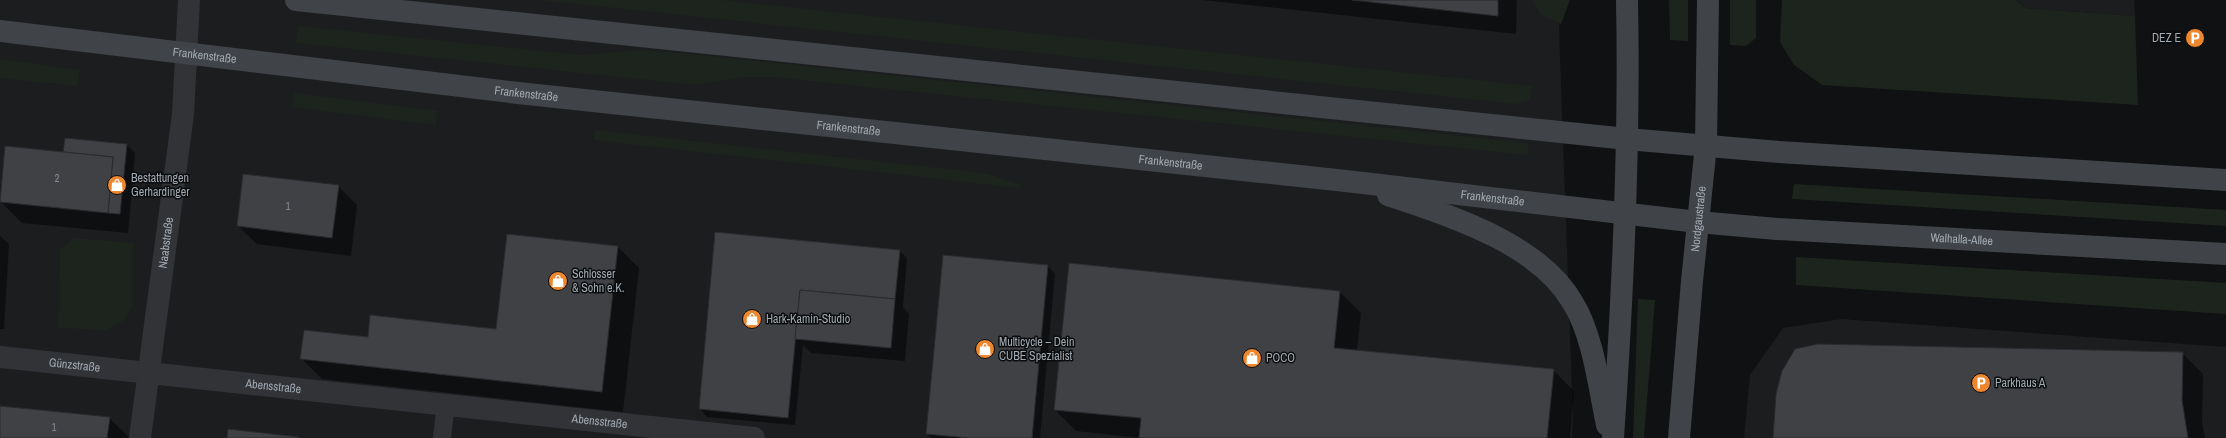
<svg xmlns="http://www.w3.org/2000/svg" width="2226" height="438" font-family="'Archivo Narrow',sans-serif">
  <style>
    .built { fill: #1c1d1f }
    .green { fill: #1d241d }
    .shadow { fill: #0007 }
    .building { fill: #3f4145; stroke: #2a2b2e }
    .lines { fill: none; stroke-linecap: round; stroke-linejoin: round }
    .lane { stroke: #313337; stroke-width: 18 }
    .street { stroke: #313337; stroke-width: 22 }
    .secondary { stroke: #404347; stroke-width: 22 }
    .labels { text-anchor: middle; stroke-width: 3; stroke-linejoin: round; paint-order: stroke }
    .number-label { font-size: 10px; fill: #899097 }
    .poi-label { font-size: 12px; fill: #a2aab2; stroke: #0b0c0d; text-anchor: start }
    .street-label { font-size: 12px; fill: #a2aab2; stroke: #0b0c0d }
  </style>
  <rect width="100%" height="100%" fill="#101112"/>
  <g class="built">
    <polygon points="0,0 1558,0 1573,419 1572,438 0,438"/>
    <polygon points="2016,0 2134,0 2135,16 2025,8"/>
    <polygon points="1841,319 2226,347 2226,438 1744,438 1750,375 1783,328"/>
  </g>
  <g class="green">
    <polygon points="540,0 721,0 1532,86 1530,100 1516,104"/>
    <polygon points="1533,0 1570,0 1561,24 1540,14"/>
    <polygon points="1669,0 1688,0 1688,41 1670,40"/>
    <polygon points="1730,0 1756,0 1756,38 1746,46 1730,45"/>
    <polygon points="1782,0 2016,0 2025,8 2135,16 2138,105 1822,85 1794,65 1780,42"/>
    <polygon points="298,26 582,55 640,50 681,53 1528,143 1528,155 771,77 744,77 695,85 296,43"/>
    <polygon points="0,59 80,70 77,86 0,78"/>
    <polygon points="294,93 438,111 436,125 292,107"/>
    <polygon points="595,130 984,173 1020,184 1019,188 594,140"/>
    <polygon points="1794,184 2226,210 2226,226 1792,199"/>
    <polygon points="74,238 133,243 133,305 124,320 107,330 58,328 60,250"/>
    <polygon points="1796,257 2226,283 2226,314 1796,285"/>
    <polygon points="1638,299 1655,300 1644,438 1633,438"/>
  </g>
  <g class="shadow">
    <polygon points="1202,0 1517,0 1516,34"/>
    <polygon points="127,145 135,153 128,233 22,223 1,202 66,153"/>
    <polygon points="338,186 357,205 351,256 257,244 238,226"/>
    <polygon points="0,236 9,244 4,329 0,329"/>
    <polygon points="618,247 639,268 623,412 322,379 301,358 369,338 497,330"/>
    <polygon points="899,250 907,258 903,307 909,314 905,361 811,353 803,345 795,425 707,417 700,409"/>
    <polygon points="1048,266 1055,274 1040,438 931,438 927,434"/>
    <polygon points="1340,292 1361,313 1357,351 1553,370 1574,391 1570,438 1140,438 1076,431 1055,410"/>
    <polygon points="2182,353 2203,374 2202,422 2205,438 1773,438"/>
    <polygon points="0,407 109,418 130,438 0,438"/>
  </g>
  <g class="building">
    <polygon points="1352,0 1498,0 1498,16"/>
    <polygon points="65,138 127,144 120,214 108,213 113,157 63,152"/>
    <polygon points="5,146 113,157 108,213 0,202"/>
    <polygon points="243,174 339,185 332,238 237,226"/>
    <polygon points="715,232 900,250 895,299 800,290 788,418 699,409"/>
    <polygon points="507,234 618,246 602,392 300,359 304,330 368,337 370,315 496,329"/>
    <polygon points="943,255 1048,265 1032,438 969,438 926,434"/>
    <polygon points="1069,263 1340,291 1334,348 1554,369 1547,438 1139,438 1141,418 1054,410"/>
    <polygon points="800,290 895,299 891,348 795,339"/>
    <polygon points="1818,344 2183,352 2182,400 2188,438 1773,438 1776,394 1782,371 1795,349"/>
    <polygon points="0,406 110,417 107,438 0,438"/>
    <polygon points="228,429 299,437 299,438 227,438"/>
  </g>
  <g class="lines">
    <polyline class="lane" points="442,438 446,404"/>
    <g class="street">
      <path id="s1" d="M0,357L754,438"/>
      <path id="s2" d="M140,438L183,114L189,0"/>
    </g>
    <g class="secondary">
      <polyline points="296,0 1627,139 1779,152 2226,180"/>
      <path id="s3" d="M0,31L518,93L1346,181L1698,222L1777,229L2226,254"/>
      <path d="M1388,195C1450,216 1539,243 1573,303C1593,335 1599,387 1607,425"/>
      <path d="M1613,438C1623,292 1630,146 1627,0"/>
      <path id="s4" d="M1679,438L1692,281L1706,145L1708,0"/>
    </g>
  </g>
  <defs>
    <symbol id="parking-disc" viewBox="-11 -11 22 22"><circle r="9.5" fill="#ed862d" stroke="#0b0c0d"/><path d="M-3.5-5.5H1a3.5 3.5 0 0 1 0 7H-1V5.5H-3.5ZM-1-3.4V-.6H.8a1.4 1.4 0 0 0 0-2.8Z" fill="#fff"/></symbol>
    <symbol id="shop-disc" viewBox="-11 -11 22 22"><circle r="9.5" fill="#ed862d" stroke="#0b0c0d"/><path d="M-5-2.5h2.3a2.7 3.5 0 0 1 5.4 0H5L5.5 6h-11ZM-1.5-2.5h3a1.5 2.3 0 0 0-3 0Z" fill="#fff"/></symbol>
  </defs>
  <g fill-rule="evenodd">
    <use href="#parking-disc" x="2184" y="27" width="22" height="22"/>
    <use href="#shop-disc" x="106" y="174" width="22" height="22"/>
    <use href="#shop-disc" x="547" y="270" width="22" height="22"/>
    <use href="#shop-disc" x="741" y="308" width="22" height="22"/>
    <use href="#shop-disc" x="974" y="338" width="22" height="22"/>
    <use href="#shop-disc" x="1241" y="347" width="22" height="22"/>
    <use href="#parking-disc" x="1970" y="372" width="22" height="22"/>
  </g>
  <g class="labels">
    <g class="number-label">
      <text x="57" y="182">2</text>
      <text x="288" y="210">1</text>
      <text x="54" y="431">1</text>
    </g>
    <g class="poi-label">
      <text x="2181" y="42" text-anchor="end">DEZ E</text>
      <text x="131" y="182">Bestattungen<tspan x="131" dy="14">Gerhardinger</tspan></text>
      <text x="572" y="278">Schlosser<tspan x="572" dy="14">&amp; Sohn e.K.</tspan></text>
      <text x="766" y="323">Hark-Kamin-Studio</text>
      <text x="999" y="346">Multicycle – Dein<tspan x="999" dy="14">CUBE Spezialist</tspan></text>
      <text x="1266" y="362">POCO</text>
      <text x="1995" y="387">Parkhaus A</text>
    </g>
    <g class="street-label">
      <text dy="4" stroke="none"><textPath href="#s3" startOffset="206">Frankenstraße</textPath></text>
      <text dy="4" stroke="none"><textPath href="#s3" startOffset="530">Frankenstraße</textPath></text>
      <text dy="4" stroke="none"><textPath href="#s3" startOffset="854">Frankenstraße</textPath></text>
      <text dy="4" stroke="none"><textPath href="#s3" startOffset="1178">Frankenstraße</textPath></text>
      <text dy="4" stroke="none"><textPath href="#s3" startOffset="1502">Frankenstraße</textPath></text>
      <text dy="4" stroke="none"><textPath href="#s4" startOffset="220">Nordgaustraße</textPath></text>
      <text dy="4" stroke="none"><textPath href="#s3" startOffset="1973">Walhalla-Allee</textPath></text>
      <text dy="4" stroke="none"><textPath href="#s2" startOffset="197">Naabstraße</textPath></text>
      <text dy="4" stroke="none"><textPath href="#s1" startOffset="75">Günzstraße</textPath></text>
      <text dy="4" stroke="none"><textPath href="#s1" startOffset="275">Abensstraße</textPath></text>
      <text dy="4" stroke="none"><textPath href="#s1" startOffset="603">Abensstraße</textPath></text>
    </g>
  </g>
</svg>
